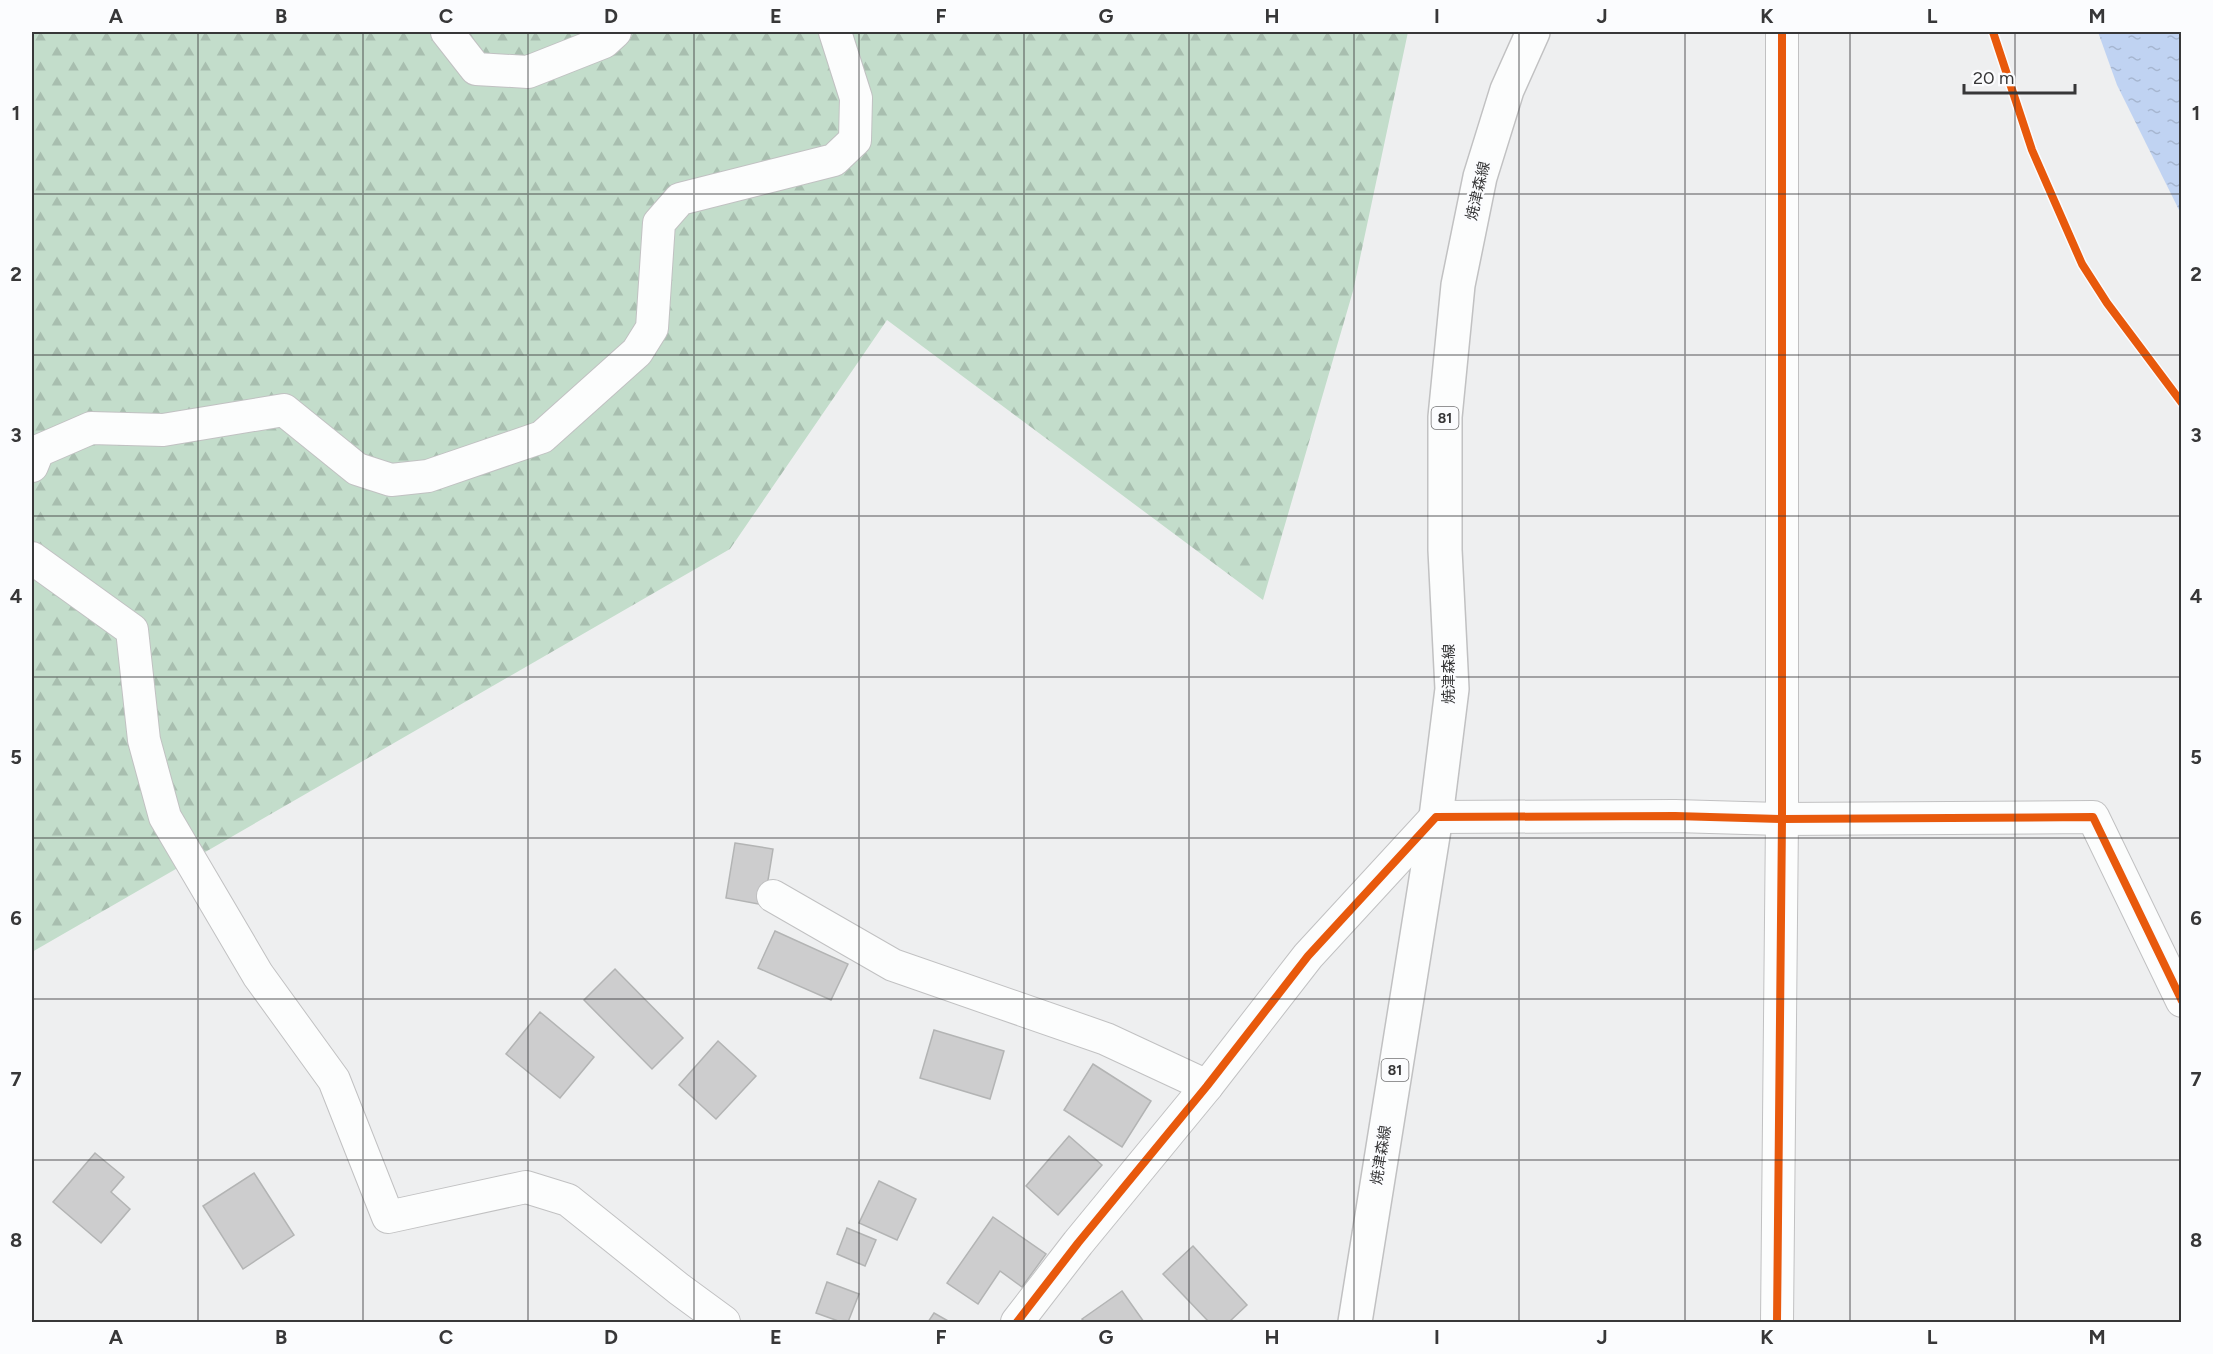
<svg xmlns="http://www.w3.org/2000/svg" width="2213" height="1354" font-family="Figtree,'Noto Sans JP',sans-serif">
  <style>
    .forest { fill: url(#forest-firs) }
    .water { fill: url(#water-ripples) }
    .building { fill: #cdcdce; stroke: #b3b4b4; stroke-width: 1.5 }
    .lines { fill: none; stroke-linecap: round; stroke-linejoin: round }
    .street-casing { stroke: #c1c1c2; stroke-width: 34 }
    .primary-casing { stroke: #c1c1c2; stroke-width: 36 }
    .street { stroke: #fcfdfd; stroke-width: 32 }
    .primary { stroke: #fcfdfd; stroke-width: 33 }
    .cycleway-casing { stroke: #fbfcfe; stroke-width: 11 }
    .cycleway { stroke: #e8590c; stroke-width: 8 }
    .grid { fill: none; stroke: #373738; stroke-width: 1.5; stroke-opacity: 0.55 }
    .labels { text-anchor: middle; stroke-width: 5; stroke-linejoin: round; paint-order: stroke }
    .shield { fill: #fbfcfe; stroke: #727273; stroke-width: 1.5 }
    .shield-label { font-size: 14px; font-weight: bold; fill: #373738 }
    .street-label { font-size: 15px; fill: #373738; stroke: #fbfcfe }
    .neatline { fill: none; stroke: #373738; stroke-width: 2 }
    .grid-label { font-size: 20px; text-anchor: middle; font-weight: bold; fill: #373738 }
  </style>
  <defs>
    <pattern id="forest-firs" width="22" height="20" patternUnits="userSpaceOnUse" patternTransform="scale(1.5)"><rect width="22" height="20" fill="#c3ddcb"/><path d="M5 1l3.5 6h-7zM16 11l3.5 6h-7z" fill="#a8beaf"/></pattern>
    <pattern id="water-ripples" width="26" height="14" patternUnits="userSpaceOnUse" patternTransform="scale(1.5)"><rect width="26" height="14" fill="#c0d3f2"/><path d="M2 4q2-2 4 0t4 0M15 11q2-2 4 0t4 0" fill="none" stroke="#a6b6d0"/></pattern>
  </defs>
  <rect width="100%" height="100%" fill="#eeeff0"/>
  <polygon class="forest" points="32,32 1408,32 1353,291 1263,600 887,320 730,549 32,952"/>
  <polygon class="water" points="2098,32 2181,32 2181,214 2117,85"/>
  <g class="building">
    <polygon points="735,843 773,849 764,905 726,898"/>
    <polygon points="775,931 848,964 831,1000 758,968"/>
    <polygon points="615,969 683,1038 652,1069 584,1000"/>
    <polygon points="540,1012 594,1057 560,1098 506,1054"/>
    <polygon points="934,1030 1004,1051 990,1099 920,1078"/>
    <polygon points="718,1041 756,1076 716,1119 679,1085"/>
    <polygon points="1093,1064 1151,1101 1122,1147 1064,1110"/>
    <polygon points="1069,1136 1102,1165 1058,1215 1026,1186"/>
    <polygon points="95,1153 124,1177 111,1192 130,1209 101,1243 53,1202"/>
    <polygon points="254,1173 294,1235 243,1269 203,1206"/>
    <polygon points="879,1181 916,1199 897,1240 859,1223"/>
    <polygon points="993,1217 1046,1254 1022,1287 1000,1271 978,1304 947,1283"/>
    <polygon points="847,1228 876,1240 865,1266 837,1254"/>
    <polygon points="1193,1246 1247,1305 1229,1322 1209,1322 1163,1274"/>
    <polygon points="827,1282 859,1294 848,1322 841,1322 816,1313"/>
    <polygon points="1122,1291 1144,1322 1085,1322 1082,1319"/>
    <polygon points="934,1313 950,1322 928,1322"/>
  </g>
  <g class="lines">
    <defs>
      <g id="street">
        <polyline points="447,32 476,69 528,72 604,42 615,32"/>
        <polyline points="32,466 38,451 91,428 163,430 284,410 357,469 391,480 428,476 542,437 637,352 652,328 659,223 680,199 834,160 855,140 856,98 835,32"/>
        <polyline points="32,558 132,630 144,740 165,817 258,975 334,1080 388,1217 526,1187 568,1200 679,1289 724,1322"/>
        <polyline points="773,896 893,965 1106,1039 1207,1086"/>
        <polyline points="1017,1322 1078,1243 1207,1086 1308,956 1436,817 1675,816 1782,819 2093,817 2182,1001"/>
        <polyline points="1777,1322 1782,819 1782,32"/>
      </g>
      <polyline id="primary" points="1355,1322 1436,817 1452,689 1445,550 1445,417 1458,285 1480,177 1507,90 1533,32"/>
    </defs>
    <use href="#street" class="street-casing"/>
    <use href="#primary" class="primary-casing"/>
    <use href="#street" class="street"/>
    <use href="#primary" class="primary"/>
    <defs>
      <g id="cycleway">
        <polyline points="1993,32 2032,150 2082,264 2107,303 2182,403"/>
        <polyline points="1017,1322 1078,1243 1207,1086 1308,956 1436,817 1675,816 1782,819 2093,817 2182,1001"/>
        <polyline points="1777,1322 1782,819 1782,32"/>
      </g>
    </defs>
    <use href="#cycleway" class="cycleway-casing"/>
    <use href="#cycleway" class="cycleway"/>
  </g>
  <path class="grid" d="M198,32V1322M363,32V1322M528,32V1322M694,32V1322M859,32V1322M1024,32V1322M1189,32V1322M1354,32V1322M1519,32V1322M1685,32V1322M1850,32V1322M2015,32V1322M32,194H2182M32,355H2182M32,516H2182M32,677H2182M32,838H2182M32,999H2182M32,1160H2182"/>
  <g class="labels">
    <g class="shield">
      <rect x="1431.5" y="407" width="27" height="22" rx="4.5"/>
      <rect x="1381.5" y="1059" width="27" height="22" rx="4.5"/>
    </g>
    <g class="shield-label">
      <text x="1445" y="423">81</text>
      <text x="1395" y="1075">81</text>
    </g>
    <g class="street-label">
      <text transform="translate(1478 191) rotate(-77)" y="5">焼津森線</text>
      <text transform="translate(1449 674) rotate(-90)" y="5">焼津森線</text>
      <text transform="translate(1381 1155) rotate(-81)" y="5">焼津森線</text>
    </g>
  </g>
  <rect width="2213" height="1354" fill="none" stroke="#fbfcfe" stroke-width="66"/>
  <path d="M1964 84v9h111v-9" fill="none" stroke="#373738" stroke-width="3"/>
  <text x="1973" y="84" font-size="18" fill="#373738" stroke="#fbfcfe" stroke-width="4.5" paint-order="stroke">20 m</text>
  <rect x="33" y="33" width="2147" height="1288" class="neatline"/>
  <g class="grid-label">
    <text x="116" y="23">A</text>
    <text x="281" y="23">B</text>
    <text x="446" y="23">C</text>
    <text x="611" y="23">D</text>
    <text x="776" y="23">E</text>
    <text x="941" y="23">F</text>
    <text x="1106" y="23">G</text>
    <text x="1272" y="23">H</text>
    <text x="1437" y="23">I</text>
    <text x="1602" y="23">J</text>
    <text x="1767" y="23">K</text>
    <text x="1932" y="23">L</text>
    <text x="2097" y="23">M</text>
    <text x="16" y="120">1</text>
    <text x="2196" y="120">1</text>
    <text x="16" y="281">2</text>
    <text x="2196" y="281">2</text>
    <text x="16" y="442">3</text>
    <text x="2196" y="442">3</text>
    <text x="16" y="603">4</text>
    <text x="2196" y="603">4</text>
    <text x="16" y="764">5</text>
    <text x="2196" y="764">5</text>
    <text x="16" y="925">6</text>
    <text x="2196" y="925">6</text>
    <text x="16" y="1086">7</text>
    <text x="2196" y="1086">7</text>
    <text x="16" y="1247">8</text>
    <text x="2196" y="1247">8</text>
    <text x="116" y="1344">A</text>
    <text x="281" y="1344">B</text>
    <text x="446" y="1344">C</text>
    <text x="611" y="1344">D</text>
    <text x="776" y="1344">E</text>
    <text x="941" y="1344">F</text>
    <text x="1106" y="1344">G</text>
    <text x="1272" y="1344">H</text>
    <text x="1437" y="1344">I</text>
    <text x="1602" y="1344">J</text>
    <text x="1767" y="1344">K</text>
    <text x="1932" y="1344">L</text>
    <text x="2097" y="1344">M</text>
  </g>
</svg>
